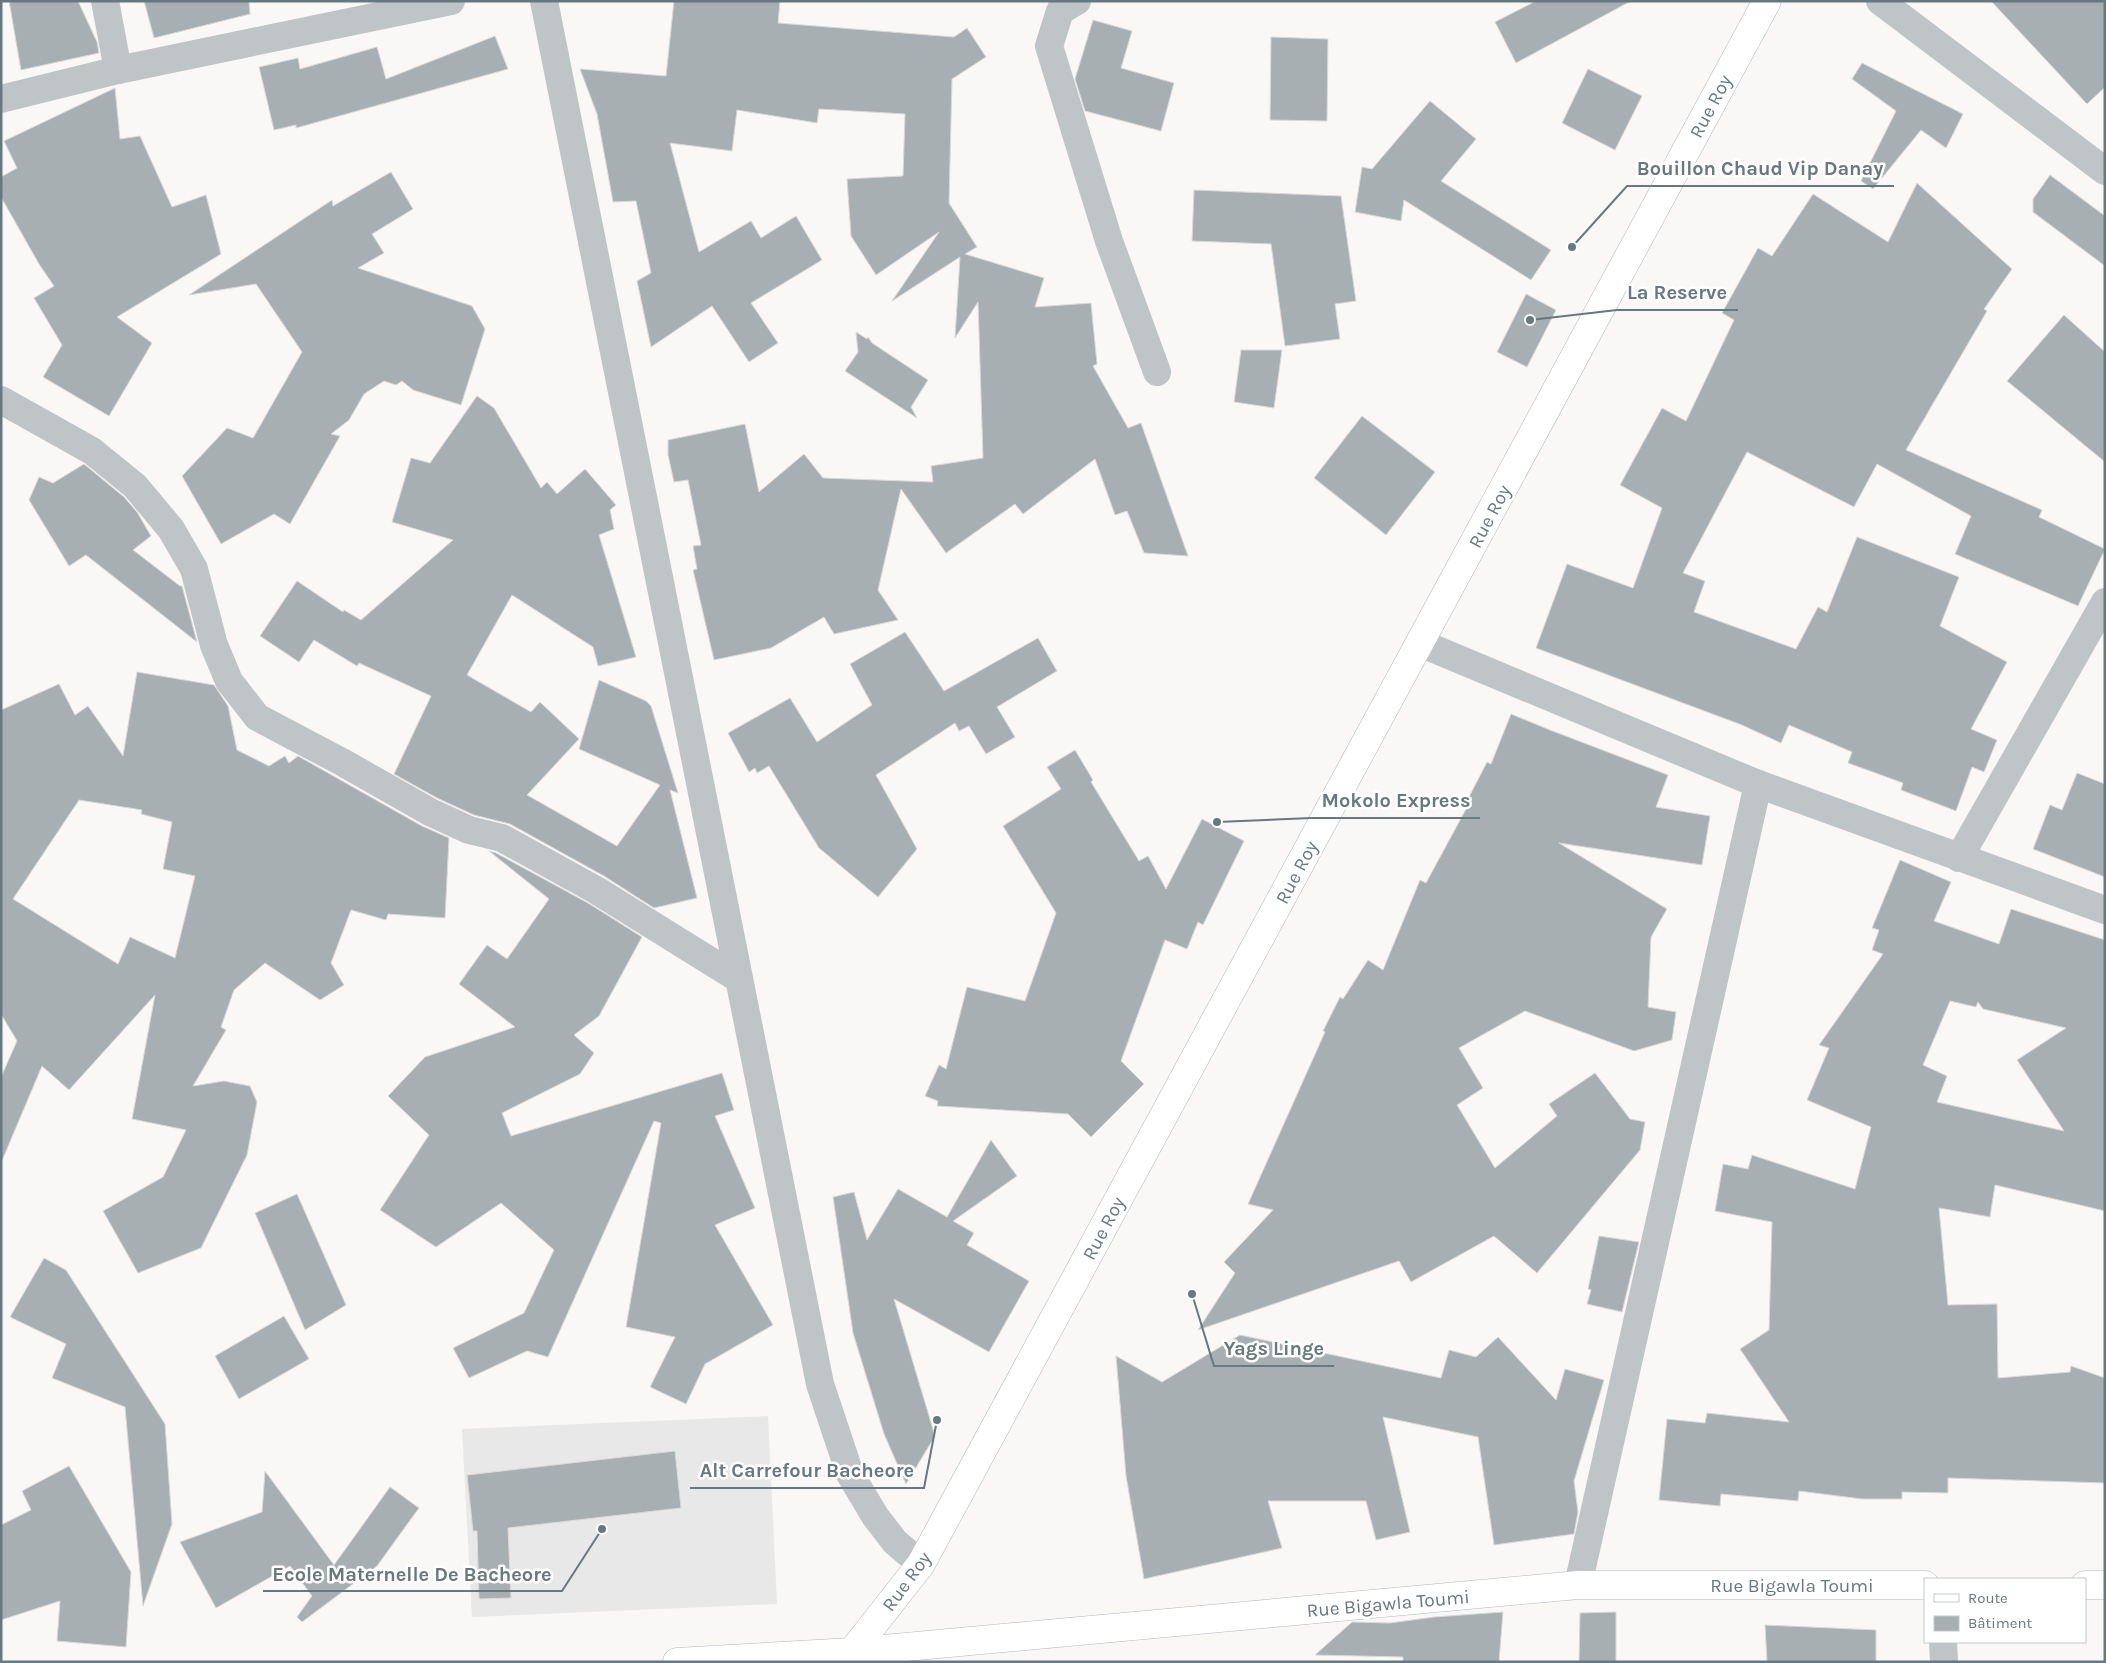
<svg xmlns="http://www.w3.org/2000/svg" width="2106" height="1663" font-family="Karla,sans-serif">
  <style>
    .built { fill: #e7e8e7 }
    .building { fill: #a7afb3; stroke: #dbdad9; fill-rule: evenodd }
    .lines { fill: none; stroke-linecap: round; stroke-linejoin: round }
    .secondary-casing { stroke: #b1b8bb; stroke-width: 29 }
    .street { stroke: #bfc4c6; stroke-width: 28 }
    .secondary { stroke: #fff; stroke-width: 28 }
    .labels { text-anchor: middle; stroke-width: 5; stroke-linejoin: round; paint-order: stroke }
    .street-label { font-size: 19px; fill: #67787e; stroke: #fff }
    .leader { fill: none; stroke: #67787e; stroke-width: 2 }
    .callout-dot { fill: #67787e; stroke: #fff; stroke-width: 2 }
    .callout-label { font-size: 20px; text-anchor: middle; font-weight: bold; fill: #67787e; stroke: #fff; stroke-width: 5; stroke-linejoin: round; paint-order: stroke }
  </style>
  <rect width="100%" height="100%" fill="#f9f8f7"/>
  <polygon class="built" points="768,1416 777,1604 472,1617 462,1429"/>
  <g class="building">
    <polygon points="9,1 78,1 97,42 99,53 21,70"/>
    <polygon points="144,1 249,1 250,14 154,38"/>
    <polygon points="674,1 780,1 778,23 954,37 967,28 986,57 952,79 949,203 977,247 965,254 1044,278 1035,307 1091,303 1097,364 1093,366 1128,428 1141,423 1188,556 1144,553 1127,511 1115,515 1095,459 1023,514 1015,504 946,553 901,489 878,590 898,620 834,634 824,617 771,648 714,660 693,570 697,569 693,546 701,545 688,480 674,482 668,455 668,440 745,424 759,492 804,454 823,478 933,482 931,466 983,458 978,302 955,338 960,257 892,301 939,232 876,275 851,236 847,179 903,176 905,114 819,109 817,123 737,110 732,151 670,143 699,252 751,221 761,238 796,216 822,260 751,303 778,343 749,362 712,306 651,347 637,281 651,273 636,201 613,202 597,114 580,69 666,76"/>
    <polygon points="1536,1 1631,1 1516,63 1495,22"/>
    <polygon points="1991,1 2105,1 2105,87 2087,104"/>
    <polygon points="1093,20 1132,31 1121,68 1174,83 1161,131 1085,111 1075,79"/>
    <polygon points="495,36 508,69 296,128 296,125 274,130 259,67 298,58 300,69 377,47 386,79"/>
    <polygon points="1271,37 1328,39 1327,121 1270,120"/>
    <polygon points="1862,63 1963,114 1946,148 1921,130 1873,189 1861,181 1896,111 1852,79"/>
    <polygon points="1588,69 1642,96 1615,150 1562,123"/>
    <polygon points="115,88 120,139 140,136 172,207 206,195 221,254 117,317 152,343 109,416 43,377 62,345 34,298 54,286 39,264 1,197 1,177 17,168 4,141"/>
    <polygon points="1430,101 1476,139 1441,181 1551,250 1531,280 1404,200 1401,221 1355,212 1362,167 1372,169"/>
    <polygon points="391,172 413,209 372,234 384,253 358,268 472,306 485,329 461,405 413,390 402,381 396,385 384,381 364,394 349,420 331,434 340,436 290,524 274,514 221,544 182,476 227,428 253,438 302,352 256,284 189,295 332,200 333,206"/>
    <polygon points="2050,175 2105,216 2105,266 2033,212 2033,199"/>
    <polygon points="1917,183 2012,269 1984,309 1987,311 1906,450 2042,510 2039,517 2105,549 2078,606 1955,554 1971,516 1877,464 1854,507 1747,452 1683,573 1705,581 1694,612 1796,649 1818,607 1827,612 1857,537 1959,577 1940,626 2007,662 1971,729 1997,740 1984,772 1972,767 1956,811 1901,790 1903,783 1848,763 1852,752 1789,725 1781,743 1742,725 1536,648 1567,564 1633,588 1662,508 1620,485 1662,408 1686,421 1734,320 1722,313 1758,248 1772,256 1813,194 1888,242"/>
    <polygon points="1194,190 1341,196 1356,301 1335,304 1340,339 1285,346 1271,244 1192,241"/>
    <polygon points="1526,294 1556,310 1527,367 1497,352"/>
    <polygon points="2064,315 2105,352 2105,462 2007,381"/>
    <polygon points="856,332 867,339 868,337 872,343 928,380 911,407 917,418 845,371 858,352"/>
    <polygon points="1241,350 1282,350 1274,408 1234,402"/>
    <polygon points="477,396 494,408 541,488 547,482 557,494 585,469 616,505 610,510 614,529 599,535 636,657 598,666 593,647 512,595 467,675 531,712 540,702 579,739 527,795 617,846 660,785 579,749 599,680 646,701 651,706 678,793 670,790 697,898 654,908 604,876 510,824 474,815 437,798 394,774 431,696 359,663 357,666 314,640 299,662 260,636 297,581 343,612 344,610 361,620 453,540 392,522 411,458 430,463"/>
    <polygon points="1362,416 1435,472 1386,535 1314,478"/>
    <polygon points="84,464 124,497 137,512 151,536 133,550 180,586 182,586 197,642 86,555 69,566 29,500 39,477 53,483"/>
    <polygon points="905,632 944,691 1038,638 1057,671 997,707 1015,737 986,754 969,726 959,731 955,723 876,775 917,849 878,897 819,848 769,766 757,773 755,768 749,772 728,733 790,698 817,742 872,705 850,664"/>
    <path d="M137,672L214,685L228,706L237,750L269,766L285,756L289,763L298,756L422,826L449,838L445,918L388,914L386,920L351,910L331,963L344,985L320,1000L265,963L234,990L221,1027L226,1030L193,1086L224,1081L250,1086L257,1102L247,1155L201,1248L138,1273L103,1211L163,1177L186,1130L132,1119L155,995L69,1090L42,1066L1,1163V1077L17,1041L1,1014V710L59,684L75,715L88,706L123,756ZM79,800L142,810L141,814L172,822L163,869L195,876L175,958L130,937L118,964L13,899Z"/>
    <polygon points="1511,714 1550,730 1668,775 1656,807 1710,816 1702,865 1559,843 1667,909 1651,937 1648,1007 1676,1012 1672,1040 1634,1051 1525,1011 1459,1048 1483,1088 1457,1105 1495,1168 1557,1116 1549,1104 1595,1073 1630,1119 1645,1122 1640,1150 1537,1273 1494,1236 1411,1282 1399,1261 1198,1330 1235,1273 1224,1262 1273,1210 1248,1204 1325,1032 1323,1031 1340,997 1343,999 1368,960 1383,970 1420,880 1426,883 1472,798 1469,797 1487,762 1491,764"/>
    <polygon points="1075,750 1093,780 1091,782 1139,861 1148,856 1166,889 1202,819 1244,841 1203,925 1198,922 1187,949 1165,940 1121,1061 1144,1084 1091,1137 1068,1114 937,1106 938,1101 925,1096 939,1065 946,1069 967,987 1025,1001 1056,913 1003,826 1061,789 1047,767"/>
    <polygon points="2077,773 2105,784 2105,877 2033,849 2050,805 2062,810"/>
    <polygon points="489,851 496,853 588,903 642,937 599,1016 574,1035 594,1053 580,1074 502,1113 511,1136 722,1073 734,1110 715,1116 755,1208 715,1225 773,1325 705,1364 686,1404 650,1387 675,1337 626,1327 661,1123 654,1121 548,1357 527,1351 469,1378 453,1348 524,1313 554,1250 501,1203 436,1247 380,1210 429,1135 388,1096 425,1057 515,1027 459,984 487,945 507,959 549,899"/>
    <path d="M1900,860L1951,882L1934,921L1999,944L2011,909L2105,940V1211L1995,1185L1990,1217L1939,1208L1948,1305L1997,1304L1998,1378L2070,1372L2071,1366L2105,1378V1483L1948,1478V1493L1902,1492V1499H1862L1799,1491L1798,1501L1721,1494L1720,1506L1659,1500L1667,1419L1705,1423L1707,1413L1789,1422L1740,1349L1769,1330L1772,1222L1715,1211L1723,1164L1748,1169L1752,1155L1855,1189L1871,1127L1807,1100L1829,1048L1819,1045L1883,954L1872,950L1879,930L1872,928ZM1950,1001L1976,1007L1978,1002L1983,1009L2066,1028L2017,1060L2064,1131L1937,1102L1947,1076L1923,1065Z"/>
    <polygon points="991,1140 1017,1176 953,1221 974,1233 967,1245 1029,1281 989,1352 894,1299 935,1436 906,1484 884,1434 853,1333 833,1197 854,1192 867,1240 898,1189 947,1217"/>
    <polygon points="297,1194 346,1305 305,1330 255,1213"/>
    <polygon points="1599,1236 1639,1242 1622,1312 1587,1304 1591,1290 1588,1289"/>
    <polygon points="44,1258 66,1270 165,1424 172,1524 143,1606 125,1407 52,1378 66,1344 10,1317"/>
    <polygon points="284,1316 309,1359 239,1399 215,1356"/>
    <polygon points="1240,1335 1441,1378 1449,1350 1476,1357 1498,1337 1556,1400 1565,1369 1604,1380 1574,1481 1578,1512 1574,1534 1494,1545 1478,1437 1383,1417 1410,1532 1376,1540 1366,1501 1268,1501 1282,1548 1144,1579 1126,1476 1116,1356 1162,1382"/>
    <polygon points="675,1451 681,1508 508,1528 511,1598 479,1599 477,1531 473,1531 467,1475"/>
    <polygon points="69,1466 131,1572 126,1647 57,1641 60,1601 1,1620 1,1525 31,1510 22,1491"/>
    <polygon points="265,1471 334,1565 390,1487 419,1508 377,1566 302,1622 297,1617 312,1596 290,1566 216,1608 180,1542 262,1512"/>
    <polygon points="1503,1612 1499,1662 1403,1662 1403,1657 1315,1655 1352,1622 1390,1623 1434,1617"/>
    <polygon points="1616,1612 1616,1662 1579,1662 1580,1613"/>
    <polygon points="1765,1625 1876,1630 1876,1662 1767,1662"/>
  </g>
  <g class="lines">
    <defs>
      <g id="secondary">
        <polyline points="2085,1585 2105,1585"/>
        <polyline points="677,1662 852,1652 1578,1585 1925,1585"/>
        <polyline points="844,1662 921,1564 1767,1"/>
      </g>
    </defs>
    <use href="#secondary" class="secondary-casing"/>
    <g class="street">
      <polyline points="105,1 118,70"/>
      <polyline points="544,1 820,1384 850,1474 875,1516 895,1542 921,1564"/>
      <polyline points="1077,1 1060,11 1049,46 1109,241 1157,372"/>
      <polyline points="1880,1 2105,171"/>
      <polyline points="1,99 118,70 451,1"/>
      <polyline points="1,400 92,451 135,486 171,529 194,569 214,645 229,681 257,717 342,762 430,812 469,830 502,838 596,890 739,979"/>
      <polyline points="1420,643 1758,784 2105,910"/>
      <polyline points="1959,858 2105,602"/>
      <polyline points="1578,1585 1758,784"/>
      <polyline points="1943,1642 1944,1662"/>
    </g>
    <use href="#secondary" class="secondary"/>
  </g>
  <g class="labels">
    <g class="street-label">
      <text transform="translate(1710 106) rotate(-62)" y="7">Rue Roy</text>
      <text transform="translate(1489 516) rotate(-62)" y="7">Rue Roy</text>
      <text transform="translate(1296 872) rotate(-62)" y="7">Rue Roy</text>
      <text transform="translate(1103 1228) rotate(-62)" y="7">Rue Roy</text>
      <text transform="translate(906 1581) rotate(-54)" y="7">Rue Roy</text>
      <text x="1792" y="1592">Rue Bigawla Toumi</text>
      <text transform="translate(1388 1603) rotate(-5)" y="7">Rue Bigawla Toumi</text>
    </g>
  </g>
  <path class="leader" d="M1572 247L1627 186H1894M1530 320L1617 310H1738M1217 822L1311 818H1480M1192 1294L1214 1366H1334M937 1420L924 1488H690M602 1529L562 1591H263"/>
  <g class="callout-dot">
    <circle cx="1572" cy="247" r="5"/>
    <circle cx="1530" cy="320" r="5"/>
    <circle cx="1217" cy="822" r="5"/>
    <circle cx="1192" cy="1294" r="5"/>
    <circle cx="937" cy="1420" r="5"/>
    <circle cx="602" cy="1529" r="5"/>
  </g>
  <g class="callout-label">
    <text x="1760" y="175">Bouillon Chaud Vip Danay</text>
    <text x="1677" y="299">La Reserve</text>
    <text x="1396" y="807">Mokolo Express</text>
    <text x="1274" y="1355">Yags Linge</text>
    <text x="807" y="1477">Alt Carrefour Bacheore</text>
    <text x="412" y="1581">Ecole Maternelle De Bacheore</text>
  </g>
  <rect width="2106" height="1663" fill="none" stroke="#67787e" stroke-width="5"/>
  <rect x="1924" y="1578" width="162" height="65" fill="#ffffff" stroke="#c2c9cb"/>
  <rect x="1934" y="1594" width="25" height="8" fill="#ffffff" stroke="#c2c9cb"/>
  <text x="1968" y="1603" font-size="15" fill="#67787e">Route</text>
  <rect x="1934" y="1616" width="25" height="15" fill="#a7afb3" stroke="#c2c9cb"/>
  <text x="1968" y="1628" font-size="15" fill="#67787e">Bâtiment</text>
</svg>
